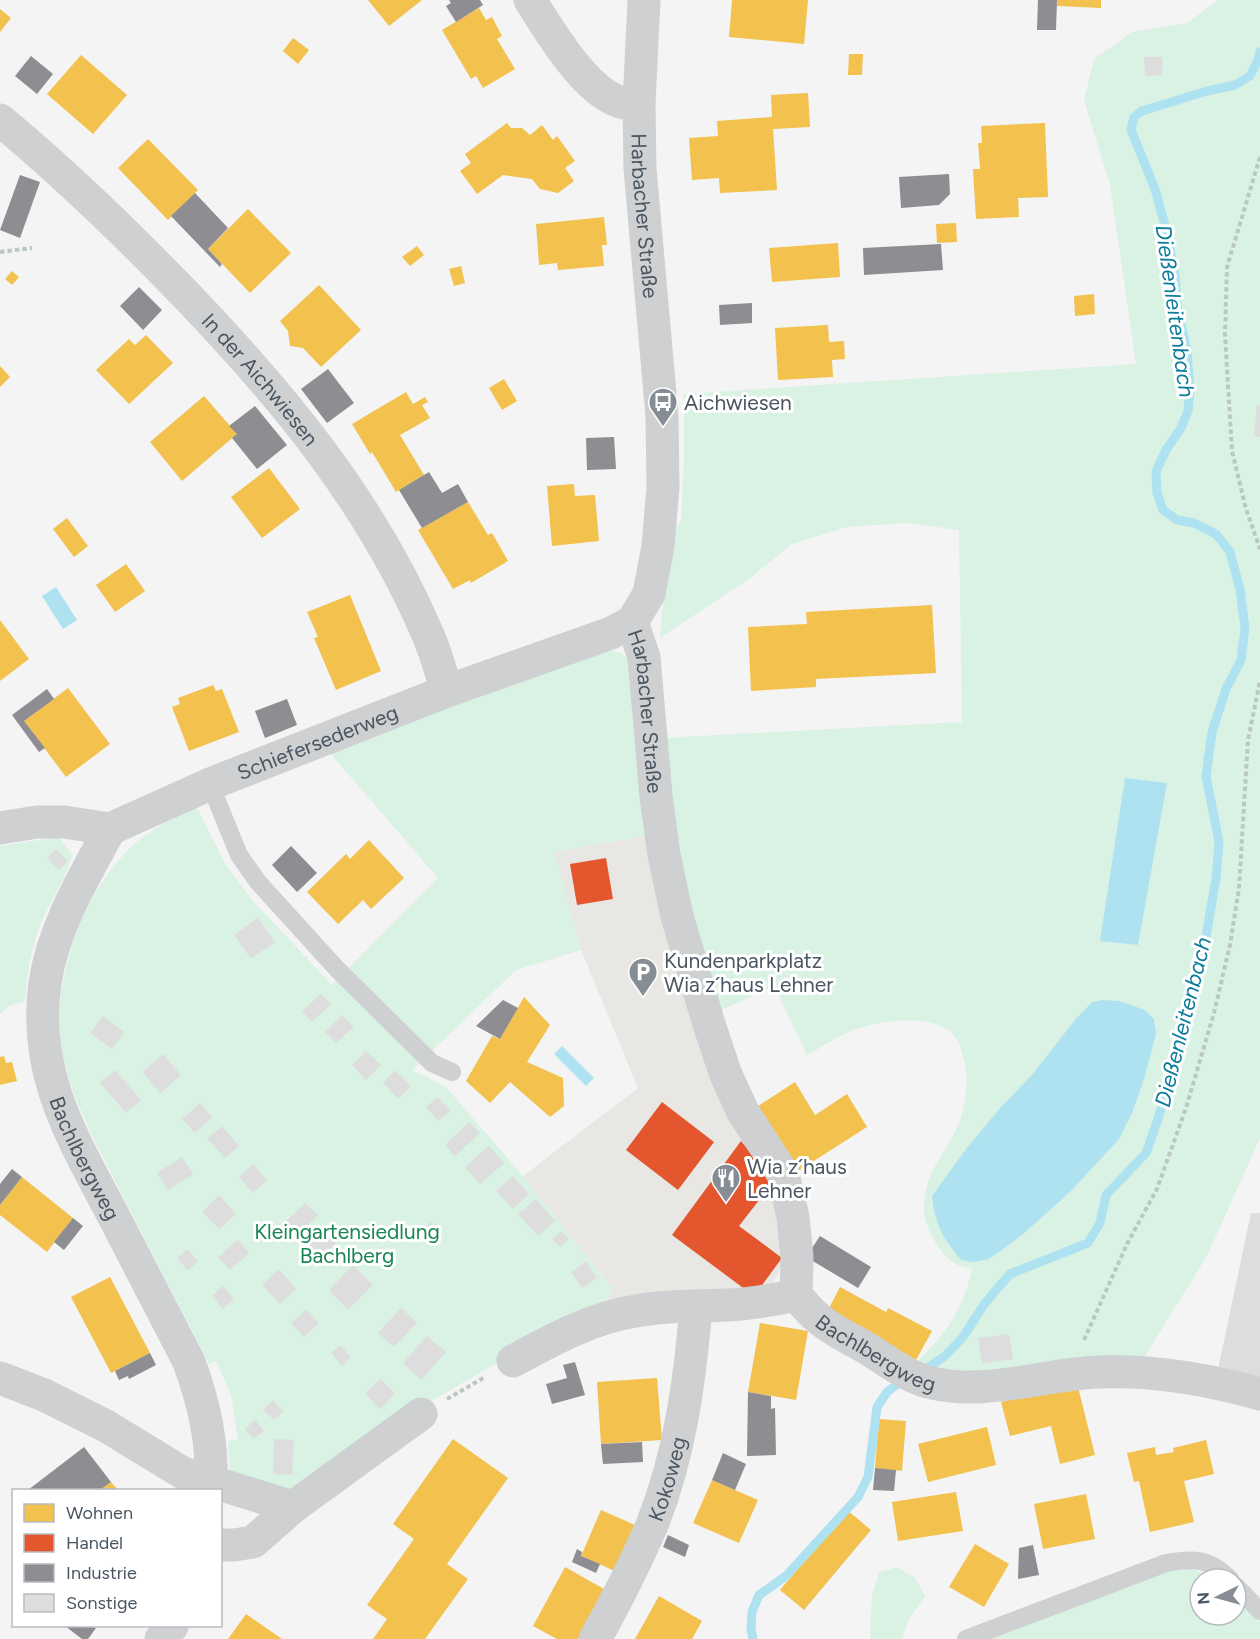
<svg xmlns="http://www.w3.org/2000/svg" width="1260" height="1639" font-family="Figtree,sans-serif">
  <rect width="100%" height="100%" fill="#f4f4f4"/>
  <path fill="#e8e7e3" d="M651,835L774,1181L783,1248L780,1270L772,1285L604,1309L612,1288L523,1176L638,1088L581,950L554,852Z"/>
  <g fill="#d9f2e3">
    <path d="M1218,0H1260V1138L1207,1256L1143,1359H1066L999,1373L945,1371L918,1361C947,1332 963,1310 972,1269C968,1267 962,1267 958,1265C942,1259 923,1226 924,1209C924,1168 950,1151 961,1117C967,1097 969,1074 962,1054C961,1050 960,1044 958,1041C942,1011 877,1020 851,1031C836,1037 822,1047 807,1055L774,986L715,1013L689,920L662,738L962,722L959,530L906,523L847,527L792,544L749,579L660,638L662,612L676,528L681,522L684,458V394L1136,364L1110,185L1084,100L1094,59L1132,32L1187,23Z"/>
    <path d="M610,650L623,654L631,663L651,835L555,852L581,950L516,970L412,1070L446,1087L523,1176L612,1288L604,1309L514,1353L416,1410L295,1495L230,1476L228,1441L238,1440L231,1395L216,1361L209,1364C177,1300 143,1237 111,1173C93,1137 73,1100 64,1060C48,988 79,898 131,847C150,829 174,818 197,807L225,864L253,901L332,985L438,878L329,752L520,678Z"/>
    <path d="M58,837L73,855C65,879 51,900 41,923C31,948 27,974 25,1001L9,1006L0,1014V846Z"/>
    <path d="M898,1567L915,1578L925,1596L909,1619L902,1639H870L872,1595L879,1572Z"/>
    <path d="M1190,1568L1215,1579H1200V1615H1236V1594L1260,1617V1639H990L1164,1572Z"/>
  </g>
  <g fill="#aee2f0">
    <path d="M56,587L77,620L63,629L42,596Z"/>
    <path d="M1125,778L1167,783L1138,945L1100,941Z"/>
    <path d="M1103,1000L1119,1001L1145,1010L1154,1019L1156,1034L1144,1079L1132,1113L1119,1139L1070,1192L1022,1235L989,1259L974,1262L961,1260C943,1238 935,1225 932,1196L966,1149L1002,1106L1031,1076L1075,1020L1092,1002Z"/>
    <path d="M562,1046L594,1078L586,1086L554,1054Z"/>
  </g>
  <g fill="#f2c14e">
    <path d="M368,0H422L389,26Z"/>
    <path d="M732,0H808L804,44L729,37Z"/>
    <path d="M1057,0H1101V8L1057,6Z"/>
    <path d="M479,8L486,20L492,17L502,36L497,39L515,69L483,88L476,76L471,79L442,30Z"/>
    <path d="M0,9L11,18L0,32Z"/>
    <path d="M293,38L309,50L298,64L283,51Z"/>
    <path d="M849,54H863L862,75H848Z"/>
    <path d="M81,55L127,95L93,134L47,94Z"/>
    <path d="M808,93L810,127L773,129L777,190L720,193L719,178L692,180L689,138L718,136L717,121L772,117L771,95Z"/>
    <path d="M507,123L511,128H522L530,135L542,125L553,140L557,136L575,161L565,168L574,181L558,193L540,189L532,179L503,175L477,194L460,171L471,163L465,154Z"/>
    <path d="M1045,123L1048,197L1018,198L1019,217L976,219L973,169H980L978,143H982L981,126Z"/>
    <path d="M148,139L198,190L168,220L118,168Z"/>
    <path d="M248,209L291,253L250,293L208,249Z"/>
    <path d="M604,217L607,245H602L604,266L558,270L557,263L539,265L536,224Z"/>
    <path d="M956,223L957,242L937,243L936,224Z"/>
    <path d="M838,243L840,277L772,282L769,248Z"/>
    <path d="M417,246L424,255L410,266L402,257Z"/>
    <path d="M461,266L465,283L454,286L449,269Z"/>
    <path d="M12,271L19,277L12,285L5,279Z"/>
    <path d="M319,285L361,330L321,367L303,348L290,346L288,331L280,321Z"/>
    <path d="M1094,294L1095,314L1075,316L1074,296Z"/>
    <path d="M828,325L829,342L844,341L845,359L832,360L833,377L778,380L775,328Z"/>
    <path d="M146,335L173,363L129,404L96,370L129,339L135,345Z"/>
    <path d="M0,366L10,377L0,387Z"/>
    <path d="M504,379L517,401L502,410L489,388Z"/>
    <path d="M406,392L413,404L425,397L428,402L422,405L430,418L400,435L424,475L396,492L372,452L370,454L352,424Z"/>
    <path d="M204,396L237,434L182,481L150,442Z"/>
    <path d="M269,468L300,509L262,538L231,497Z"/>
    <path d="M574,484L575,496L595,495L599,541L552,546L547,486Z"/>
    <path d="M468,502L488,535L492,533L508,561L471,583L470,580L453,589L418,530Z"/>
    <path d="M67,518L88,546L74,557L53,529Z"/>
    <path d="M126,564L145,591L115,612L96,585Z"/>
    <path d="M350,595L381,671L336,690L314,638L318,637L307,612Z"/>
    <path d="M932,605L936,673L816,679V687L751,691L748,627L807,624L806,612Z"/>
    <path d="M0,620L29,659L0,681Z"/>
    <path d="M213,685L216,691L222,689L239,732L189,751L172,707L180,704L178,698Z"/>
    <path d="M68,688L110,744L66,777L24,721Z"/>
    <path d="M369,840L404,878L371,909L363,900L338,924L307,892L346,854L350,859Z"/>
    <path d="M524,997L550,1025L527,1062L563,1078L564,1106L550,1117L510,1082L490,1103L466,1081L492,1036L500,1039Z"/>
    <path d="M4,1056L6,1063L12,1062L17,1081L0,1085V1057Z"/>
    <path d="M795,1082L815,1115L847,1094L867,1127L795,1173L755,1108Z"/>
    <path d="M22,1177L73,1218L47,1252L0,1215V1205Z"/>
    <path d="M110,1277L150,1353L111,1373L71,1297Z"/>
    <path d="M840,1287L886,1312L888,1308L932,1331L916,1360L827,1312Z"/>
    <path d="M760,1323L808,1331L796,1400L748,1392Z"/>
    <path d="M657,1378L662,1440L601,1444L597,1382Z"/>
    <path d="M1077,1383L1095,1455L1060,1464L1051,1426L1010,1436L1001,1402Z"/>
    <path d="M879,1419L906,1421L902,1471L875,1468Z"/>
    <path d="M987,1427L996,1465L928,1482L918,1444Z"/>
    <path d="M453,1439L508,1478L447,1564L468,1579L425,1639H373L387,1619L367,1605L414,1539L393,1524Z"/>
    <path d="M1206,1440L1214,1474L1184,1481L1194,1522L1150,1532L1139,1481L1134,1482L1127,1453L1155,1447L1156,1455L1174,1452L1173,1448Z"/>
    <path d="M712,1480L758,1500L739,1543L693,1523Z"/>
    <path d="M111,1482L118,1490H100Z"/>
    <path d="M956,1492L963,1531L898,1541L892,1502Z"/>
    <path d="M1086,1494L1095,1539L1043,1549L1034,1504Z"/>
    <path d="M601,1510L635,1525L615,1571L581,1556Z"/>
    <path d="M847,1510L871,1530L804,1610L780,1590Z"/>
    <path d="M975,1544L1009,1564L984,1607L949,1587Z"/>
    <path d="M565,1567L604,1589L578,1639H557L533,1626Z"/>
    <path d="M659,1596L702,1621L692,1639H635Z"/>
    <path d="M246,1614L282,1639H228Z"/>
  </g>
  <g fill="#e4572e">
    <path d="M606,858L613,899L577,905L570,864Z"/>
    <path d="M662,1102L714,1142L678,1190L626,1150Z"/>
    <path d="M741,1141L774,1181L739,1226L782,1258L754,1296L672,1235Z"/>
  </g>
  <g fill="#8d8d92">
    <path d="M449,0H480L483,5L456,22L446,6L451,3Z"/>
    <path d="M1038,0H1057L1056,30H1037Z"/>
    <path d="M31,56L53,74L37,94L15,76Z"/>
    <path d="M949,174L950,194L939,205L901,208L899,177Z"/>
    <path d="M20,175L40,182L20,238L0,230Z"/>
    <path d="M195,193L228,228L208,249L222,264L220,267L171,216Z"/>
    <path d="M941,244L943,270L864,275L863,248Z"/>
    <path d="M139,287L162,310L143,330L120,306Z"/>
    <path d="M752,303V323L720,325L719,305Z"/>
    <path d="M328,369L354,403L327,423L301,389Z"/>
    <path d="M255,406L287,445L257,469L232,438L237,434L229,426Z"/>
    <path d="M614,437L616,469L587,470L586,438Z"/>
    <path d="M429,472L442,493L458,484L468,502L422,528L399,490Z"/>
    <path d="M47,689L54,699L24,721L45,748L39,752L12,715Z"/>
    <path d="M287,699L297,725L265,738L255,711Z"/>
    <path d="M291,846L317,873L297,892L272,865Z"/>
    <path d="M503,1000L518,1008L500,1039L476,1026Z"/>
    <path d="M12,1169L22,1177L0,1205V1184Z"/>
    <path d="M73,1218L83,1226L64,1250L54,1242Z"/>
    <path d="M820,1236L871,1267L858,1288L806,1257Z"/>
    <path d="M150,1353L156,1365L129,1379L128,1376L119,1380L115,1371Z"/>
    <path d="M575,1362L585,1395L552,1404L546,1384L567,1378L563,1365Z"/>
    <path d="M748,1392L771,1396V1409L775,1408L776,1455L747,1456Z"/>
    <path d="M642,1442L643,1462L603,1464L601,1444Z"/>
    <path d="M84,1447L111,1482L100,1490H28Z"/>
    <path d="M723,1453L746,1464L735,1490L712,1480Z"/>
    <path d="M875,1468L896,1470L894,1491L873,1490Z"/>
    <path d="M668,1535L689,1545L685,1557L663,1547Z"/>
    <path d="M1033,1545L1039,1575L1018,1579L1019,1548Z"/>
    <path d="M577,1549L582,1552L581,1556L600,1564L596,1573L572,1562Z"/>
    <path d="M65,1626H92L96,1628L88,1639H82Z"/>
  </g>
  <g fill="none" stroke-linecap="round" stroke-linejoin="round">
    <g stroke="#aee2f0" stroke-width="9">
      <path d="M923,1371L945,1356L963,1337L985,1303L1010,1274L1088,1243L1100,1223L1106,1195L1146,1153L1157,1122L1197,986L1206,937L1216,878L1219,842L1206,776L1212,732L1226,689L1241,660L1245,628L1240,589L1230,552L1216,534L1194,523L1177,520L1163,510L1157,493L1156,471L1166,450L1181,428L1188,411L1190,389L1187,351L1178,311L1175,274L1167,233L1155,189L1131,130L1134,117L1142,111L1207,91L1235,85L1250,76L1257,62L1260,52"/>
      <path d="M753,1639L751,1629L752,1612L759,1595L786,1576L858,1497L868,1477L877,1407L887,1392L904,1379"/>
    </g>
  </g>
  <g fill="#ddddde">
    <path d="M1144,57H1162L1163,75L1145,76Z"/>
    <path d="M1257,405L1260,406V437L1254,436Z"/>
    <path d="M56,849L68,861L59,870L47,858Z"/>
    <path d="M258,918L275,942L251,959L234,935Z"/>
    <path d="M321,994L331,1004L312,1022L302,1011Z"/>
    <path d="M342,1015L354,1027L336,1043L325,1032Z"/>
    <path d="M103,1016L124,1032L112,1049L90,1033Z"/>
    <path d="M366,1051L381,1065L366,1080L352,1065Z"/>
    <path d="M163,1054L181,1075L160,1093L143,1072Z"/>
    <path d="M115,1070L141,1100L126,1113L100,1083Z"/>
    <path d="M395,1070L411,1086L398,1099L383,1083Z"/>
    <path d="M438,1097L450,1111L438,1121L426,1107Z"/>
    <path d="M200,1103L212,1117L195,1133L182,1119Z"/>
    <path d="M469,1122L480,1133L455,1156L445,1145Z"/>
    <path d="M222,1126L239,1146L225,1158L207,1139Z"/>
    <path d="M489,1146L504,1163L480,1184L465,1167Z"/>
    <path d="M182,1157L193,1174L168,1190L157,1173Z"/>
    <path d="M253,1164L267,1180L253,1193L239,1177Z"/>
    <path d="M513,1176L529,1194L513,1209L496,1191Z"/>
    <path d="M219,1195L236,1214L219,1229L202,1212Z"/>
    <path d="M536,1199L555,1221L538,1236L518,1214Z"/>
    <path d="M305,1203L318,1215L293,1240L280,1227Z"/>
    <path d="M1251,1213H1260V1384L1217,1374Z"/>
    <path d="M431,1222L437,1229L426,1239L420,1232Z"/>
    <path d="M325,1229L337,1242L312,1266L299,1253Z"/>
    <path d="M561,1231L569,1239L560,1247L552,1239Z"/>
    <path d="M238,1240L249,1253L230,1270L218,1257Z"/>
    <path d="M187,1249L198,1261L188,1271L177,1258Z"/>
    <path d="M586,1261L597,1278L582,1288L571,1272Z"/>
    <path d="M353,1265L373,1285L348,1310L329,1290Z"/>
    <path d="M279,1269L296,1289L280,1304L262,1285Z"/>
    <path d="M223,1286L234,1299L223,1309L212,1296Z"/>
    <path d="M401,1308L417,1323L394,1347L378,1333Z"/>
    <path d="M306,1310L319,1323L304,1337L291,1323Z"/>
    <path d="M1009,1334L1013,1359L982,1363L978,1338Z"/>
    <path d="M427,1336L446,1352L421,1380L403,1363Z"/>
    <path d="M340,1345L351,1357L342,1366L331,1353Z"/>
    <path d="M381,1379L395,1394L380,1409L365,1393Z"/>
    <path d="M273,1400L283,1411L274,1420L263,1410Z"/>
    <path d="M255,1420L264,1431L253,1439L245,1429Z"/>
    <path d="M274,1439L294,1440L292,1475L273,1474Z"/>
  </g>
  <g fill="none" stroke-linecap="round" stroke-linejoin="round">
    <g stroke="#bcc7c4" stroke-width="4" stroke-dasharray="4.5 3" stroke-linecap="butt">
      <path d="M1260,157L1227,267L1225,335L1232,451L1246,509L1260,549"/>
      <path d="M0,252L32,248"/>
      <path d="M1084,1340L1127,1244L1157,1189L1186,1108L1214,1013L1230,945L1239,888L1248,740L1260,681"/>
      <path d="M447,1399L485,1377"/>
    </g>
    <g stroke="#ced0d2" stroke-width="18">
      <path d="M210,784L239,855L258,882L337,969L432,1063L452,1072"/>
      <path d="M1236,1586L1260,1611"/>
      <path d="M966,1639L1166,1563C1193,1558 1210,1558 1230,1579"/>
    </g>
    <g stroke="#ced0d2" stroke-width="33">
      <path d="M530,0C549,30 582,86 615,100C623,104 631,104 639,104"/>
      <path id="s1" d="M644,0L639,104L640,169L662,416L663,487L658,546L649,594L632,622L644,657L656,796L664,855L677,916L708,1021L726,1075L743,1112L783,1174L793,1217L797,1257L796,1295"/>
      <path id="s2" d="M0,120C65,174 126,233 185,294C283,396 372,503 428,635C436,653 441,673 447,691"/>
      <path id="s3" d="M0,828L37,822H64L110,829L210,784L447,691L611,633L632,622"/>
      <path id="s4" d="M110,829C84,877 53,928 45,983C32,1075 74,1140 114,1217C139,1266 164,1314 189,1362C205,1406 213,1444 211,1490"/>
      <path id="s5" d="M796,1295C803,1303 810,1312 818,1318C832,1331 852,1339 868,1349C887,1361 909,1378 932,1383C987,1396 1044,1374 1099,1372C1154,1370 1207,1379 1260,1394"/>
      <path d="M513,1361C552,1340 591,1318 636,1311C666,1305 697,1307 728,1305C751,1304 773,1300 796,1295"/>
      <path d="M0,1378L44,1395L106,1426L183,1473L293,1507L421,1414"/>
      <path d="M220,1545H234L253,1542L293,1507"/>
      <path d="M161,1639L172,1626"/>
      <path id="s6" d="M595,1639C616,1602 635,1564 652,1525C680,1455 690,1380 696,1306"/>
    </g>
  </g>
  <defs>
    <g id="bus-pin" transform="scale(1.5)"><path d="M0 17L-7.5 6A9.5 9.5 0 1 1 7.5 6Z" fill="#868d94" stroke="#fff"/><path d="M-5-6H5V4H4V6H2V4H-2V6H-4V4H-5ZM-3.5-4V0h7V-4ZM-3.5 1.2v1.5H-2V1.2ZM2 1.2v1.5H3.5V1.2Z" fill="#fff"/></g>
    <g id="parking-pin" transform="scale(1.5)"><path d="M0 17L-7.5 6A9.5 9.5 0 1 1 7.5 6Z" fill="#868d94" stroke="#fff"/><path d="M-3.5-5.5H1a3.5 3.5 0 0 1 0 7H-1V5.5H-3.5ZM-1-3.4V-.6H.8a1.4 1.4 0 0 0 0-2.8Z" fill="#fff"/></g>
    <g id="restaurant-pin" transform="scale(1.5)"><path d="M0 17L-7.5 6A9.5 9.5 0 1 1 7.5 6Z" fill="#868d94" stroke="#fff"/><path d="M-5-6h1v4h1v-4h1v4h1v-4h1v5L-1.5 .5V6h-2V.5L-5-1ZM5-6V6H3V1.5H1.5Q1.5-4 5-6Z" fill="#fff"/></g>
  </defs>
  <g fill-rule="evenodd">
    <use href="#bus-pin" x="663" y="402"/>
    <use href="#parking-pin" x="643" y="972"/>
    <use href="#restaurant-pin" x="726" y="1178"/>
  </g>
  <g text-anchor="middle" dominant-baseline="central" stroke-width="6" stroke-linejoin="round" paint-order="stroke">
    <g font-size="21" fill="#4a5661" stroke="#fff">
      <text stroke="none"><textPath href="#s1" startOffset="216">Harbacher Straße</textPath></text>
      <text stroke="none"><textPath href="#s2" startOffset="368">In der Aichwiesen</textPath></text>
      <text stroke="none"><textPath href="#s1" startOffset="720">Harbacher Straße</textPath></text>
      <text stroke="none"><textPath href="#s3" startOffset="336">Schiefersederweg</textPath></text>
      <text stroke="none"><textPath href="#s4" startOffset="351">Bachlbergweg</textPath></text>
      <text stroke="none"><textPath href="#s5" startOffset="100">Bachlbergweg</textPath></text>
      <text stroke="none"><textPath href="#s6" startOffset="176">Kokoweg</textPath></text>
    </g>
    <g font-size="21" fill="#4a5661" stroke="#fff" text-anchor="start">
      <text x="684" y="402">Aichwiesen</text>
      <text x="664" y="960">Kundenparkplatz<tspan x="664" dy="24">Wia z´haus Lehner</tspan></text>
      <text x="747" y="1166">Wia z´haus<tspan x="747" dy="24">Lehner</tspan></text>
    </g>
    <g font-size="21" fill="#17864f" stroke="#fff">
      <text x="347" y="1231">Kleingartensiedlung<tspan x="347" dy="24">Bachlberg</tspan></text>
    </g>
    <g font-size="22" font-style="italic" fill="#0c7c9b" stroke="#fff">
      <text transform="translate(1175 311) rotate(82)">Dießenleitenbach</text>
      <text transform="translate(1183 1022) rotate(-76)">Dießenleitenbach</text>
    </g>
  </g>
  <rect x="12" y="1489" width="210" height="138" fill="#ffffff" stroke="#b7bbc0" stroke-width="1.5"/>
  <rect x="24" y="1504" width="30" height="18" fill="#f2c14e" stroke="#b7bbc0" stroke-width="1.5"/>
  <text x="66" y="1519" font-size="18" fill="#4a5661">Wohnen</text>
  <rect x="24" y="1534" width="30" height="18" fill="#e4572e" stroke="#b7bbc0" stroke-width="1.5"/>
  <text x="66" y="1549" font-size="18" fill="#4a5661">Handel</text>
  <rect x="24" y="1564" width="30" height="18" fill="#8d8d92" stroke="#b7bbc0" stroke-width="1.5"/>
  <text x="66" y="1579" font-size="18" fill="#4a5661">Industrie</text>
  <rect x="24" y="1594" width="30" height="18" fill="#ddddde" stroke="#b7bbc0" stroke-width="1.5"/>
  <text x="66" y="1609" font-size="18" fill="#4a5661">Sonstige</text>
  <g transform="translate(1218 1597) rotate(265)"><circle r="28" fill="#ffffff" stroke="#b7bbc0" stroke-width="1.5"/>
  <path d="M0-4.5L10 22L0 15L-10 22Z" fill="#868d94"/>
  <text y="-9" font-size="16" font-weight="bold" text-anchor="middle" fill="#4a5661">N</text>
  </g>
</svg>
